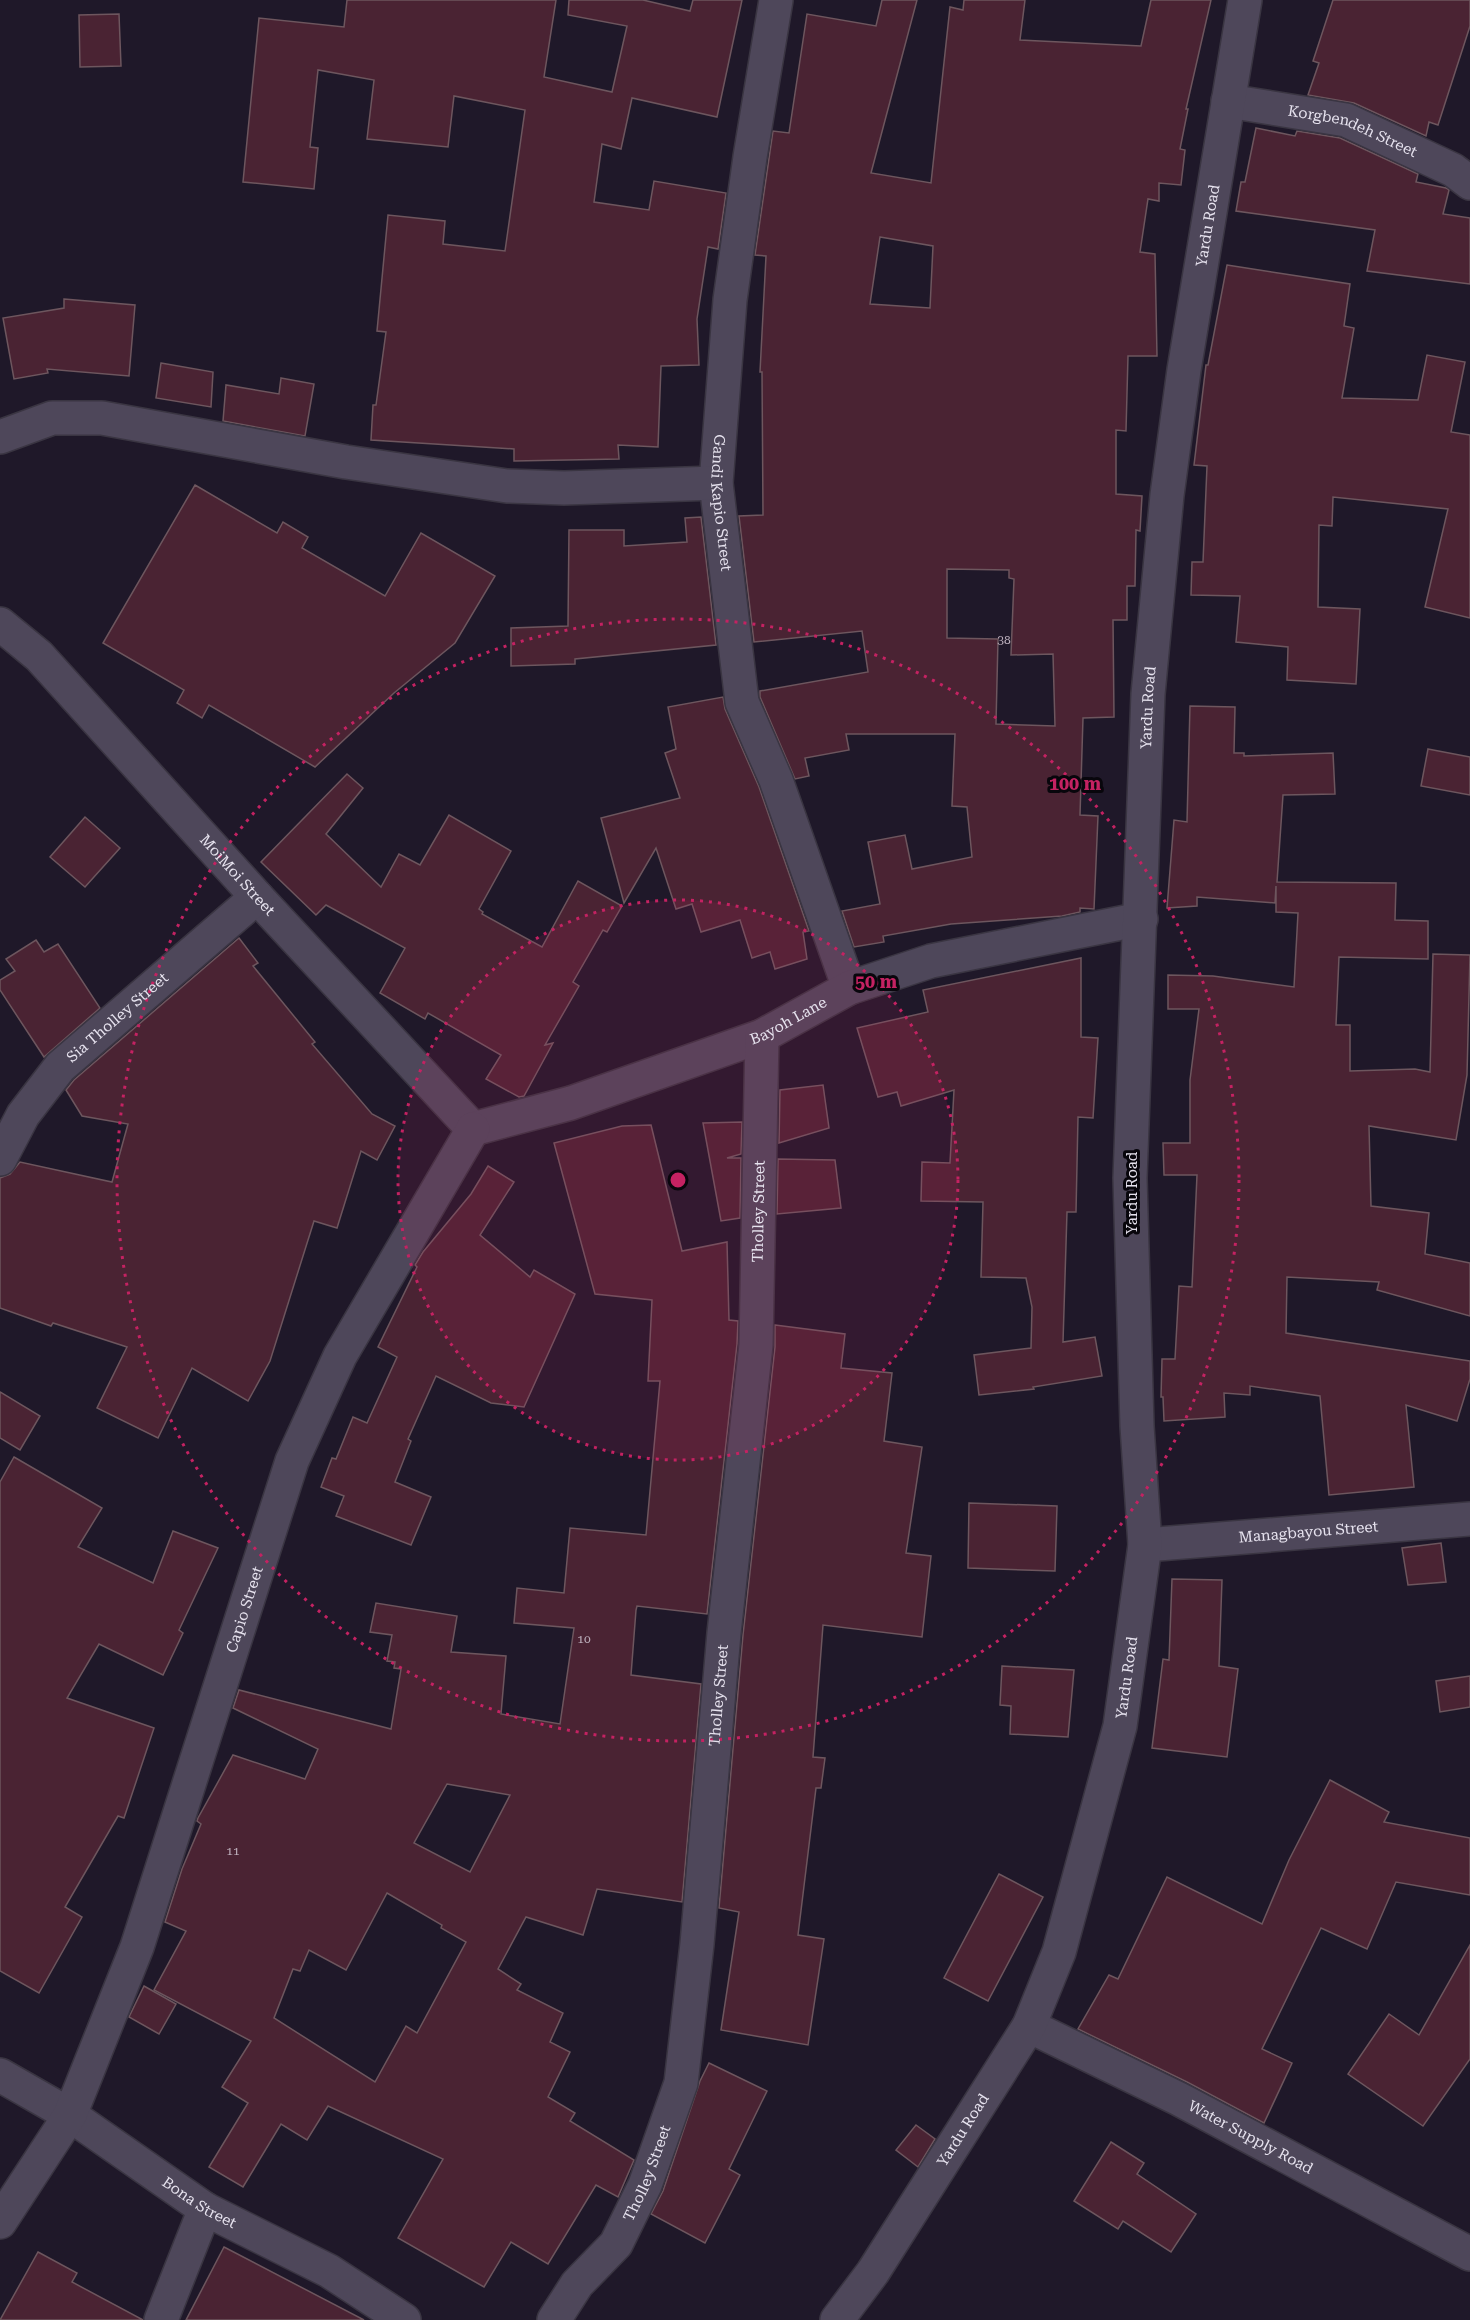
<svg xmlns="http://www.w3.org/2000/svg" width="1470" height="2320" font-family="'Roboto Serif',serif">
  <rect width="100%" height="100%" fill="#1f1829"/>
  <g fill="#4a2333" stroke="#6d565e" stroke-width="1.5" fill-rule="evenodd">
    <path d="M347,0H556L544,77L612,92L627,26L568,15L569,0H643L690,11L693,0H742L717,117L632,98L621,149L602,144L594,202L649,210L654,181L726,193L718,249L708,247L697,319L699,365L661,366L658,447L618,445L619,459L514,461V449L371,440L373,405H376L386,332L377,331L388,215L445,221L443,244L505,251L525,110L454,96L448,147L367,139L374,80L318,70L310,147L318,148L314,189L243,182L259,18L344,27Z"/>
    <path d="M882,0H917L871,173L931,183L950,7L963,10L964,0H1025L1020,40L1141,46L1151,0H1211L1186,109H1188L1180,149L1185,150L1181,185L1159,183V201L1148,199L1140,252L1155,254L1157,356H1128L1126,431L1116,430V494L1142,496L1140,531L1136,530L1135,586H1127V620H1113L1114,717L1083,718L1080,815L1098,816L1094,909L1080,908V912L1062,916L951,924L883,936L884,942L854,947L842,911L880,904L868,842L905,835L912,869L972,857L967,807L952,806L955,734H846L849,750L805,758L809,776L795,779L760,697V691L868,672L862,631L754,642L739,516L763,515L762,372H760L766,256L755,255L773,131L789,133L807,14L876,26ZM880,237L933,246L930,308L870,304ZM947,569L1009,570V578L1014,579L1011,655L1053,654L1055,726L996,724L998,639L947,638Z"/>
    <path d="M1333,0H1470V26L1438,125L1429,122L1426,136L1354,103L1308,95L1319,63L1313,61Z"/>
    <path d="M119,14L121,66L80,67L79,15Z"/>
    <path d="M1256,128L1295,136L1297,131L1340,138L1418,174L1416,182L1446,188L1449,190L1443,214L1470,218V284L1367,271L1375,230L1236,211L1241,182H1245Z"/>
    <path d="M1227,265L1350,284L1344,326L1354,328L1342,398L1418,400L1427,355L1465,362L1451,432L1470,435V618L1425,607L1448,509L1333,497L1332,526L1319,525L1318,607L1360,609L1356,684L1287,680L1288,647L1236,642L1240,596L1191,595L1192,562H1203L1207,466L1194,465L1206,365H1208Z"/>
    <path d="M64,299L135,305L129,376L47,369L48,373L14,379L3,318L64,308Z"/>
    <path d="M161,363L213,372L211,407L156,398Z"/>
    <path d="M281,378L314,384L305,436L223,421L226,385L279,394Z"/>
    <path d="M195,485L277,533L283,522L308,537L302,548L385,596L421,533L495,576L455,643L394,693L315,767L209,705L202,718L177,703L184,690L103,643Z"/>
    <path d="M701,517L716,645L575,659V664L511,666V628L568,626L569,530H624V546L687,542L685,518Z"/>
    <path d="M723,697L725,709L759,787L809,931L803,932L807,959L775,969L770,952L752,958L740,920L701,932L692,904L676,909L656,848L624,903L601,818L680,798L665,753L676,749L668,707Z"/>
    <path d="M1190,706L1235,707L1234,753H1244V756L1333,753L1335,794L1283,795L1277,882L1396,883L1395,920L1428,921V959L1339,957L1336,1025H1350V1071L1415,1069L1430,1072L1433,954L1470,955L1467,1075L1456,1140L1369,1126L1371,1206L1429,1213L1425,1254L1470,1263V1316L1377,1290L1379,1282L1287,1277L1286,1333L1470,1361V1379L1457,1421L1406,1405L1414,1487L1329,1495L1320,1396L1250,1386V1395L1224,1393L1225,1417L1164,1421L1163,1397H1161L1162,1359H1175L1179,1286L1192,1287L1197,1175H1164L1163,1143H1190V1080L1199,1009H1168V975L1213,976L1294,987L1298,913L1276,912V886L1275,903L1197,897V906L1167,908L1174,820L1187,822Z"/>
    <path d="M1428,749L1470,757V795L1421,786Z"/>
    <path d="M347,774L363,788L326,834L381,887L399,854L420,865L449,815L511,851L479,909L483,912L482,914L542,947L578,881L622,906L607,932L603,930L573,982L579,986L545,1045L553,1043L524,1096L519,1097L486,1079L501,1055L428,1013L425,1019L380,993L405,948L326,905L316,915L261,862Z"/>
    <path d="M85,817L120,848L85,887L50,857Z"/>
    <path d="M239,938L258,963L253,966L315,1042L312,1044L372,1114L395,1126L377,1160L361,1151L337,1228L314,1221L270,1361L248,1401L192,1368L158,1438L97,1408L127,1347L53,1323L51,1326L0,1308V1178L10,1174L20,1162L112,1182L128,1124L82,1116L66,1090L74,1080Z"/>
    <path d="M36,940L44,952L58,944L100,1008L44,1057L0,990V980L15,971L6,959Z"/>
    <path d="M1081,958V1037L1098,1038L1093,1118L1078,1117L1076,1212H1067L1063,1342L1095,1337L1102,1376L1033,1387L1034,1389L979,1395L974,1355L1031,1348L1032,1307L1026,1278L981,1277L983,1202L921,1201L922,1162L950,1163L954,1090L901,1106L897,1092L878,1097L857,1028L928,1012L923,990Z"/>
    <path d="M823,1085L829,1128L779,1143L780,1090Z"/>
    <path d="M742,1122L741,1154L727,1158H741L740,1218L721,1221L703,1123Z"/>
    <path d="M651,1125L682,1251L727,1242L729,1320L738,1321L737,1344L707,1614L637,1606L636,1610L631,1675L701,1684L682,1902L597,1889L583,1935L526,1917L498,1969L521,1984L517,1990L563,2013L550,2042L570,2052L548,2097L575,2113L570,2121L634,2160L618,2197L596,2185L548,2264L511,2242L484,2287L398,2238L443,2159L328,2106L307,2140L281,2124L243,2187L209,2167L248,2103L222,2087L251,2041L154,1990L186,1931L165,1922L182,1869L201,1824L197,1821L198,1818L233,1755L305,1779L318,1749L233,1708L239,1690L391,1729L401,1669L394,1668L395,1662L387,1661L392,1635L370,1632L376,1603L457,1616L451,1652L506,1656L501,1714L560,1724L574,1628L514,1623L517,1588L564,1593L570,1528L646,1535L660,1381H648L652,1300L595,1294L554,1143L622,1126ZM447,1784L510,1795L470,1872L414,1843ZM387,1893L442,1925L441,1928L466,1942L417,2033L406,2026L375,2082L274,2018L293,1969L300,1971L309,1950L346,1970Z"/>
    <path d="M778,1159L835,1160L841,1208L777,1214Z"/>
    <path d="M488,1166L514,1182L480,1235L530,1277L534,1270L575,1294L524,1407L491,1403L436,1376L408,1439L411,1441L395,1482L431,1497L411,1545L336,1516L344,1496L321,1487L332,1458L336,1459L353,1417L367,1423L397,1357L378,1347L417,1267L415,1265L423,1252L471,1194Z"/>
    <path d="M775,1325L845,1334L841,1368L892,1373L884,1441L922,1447L906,1553L931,1556L922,1637L823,1625L813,1757L825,1758L821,1788H816L798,1935L824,1939L808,2045L721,2030L739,1912L719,1908L743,1635L775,1347Z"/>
    <path d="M0,1392L40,1416L20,1450L0,1438Z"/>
    <path d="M14,1457L102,1508L78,1547L153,1583L173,1531L218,1548L179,1630L183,1633L163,1675L99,1644L67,1698L154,1728L124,1818L118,1816L65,1907L82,1917L39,1993L0,1971V1482Z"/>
    <path d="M969,1503L1057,1506L1055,1571L968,1568Z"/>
    <path d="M1441,1543L1446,1582L1408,1585L1402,1548Z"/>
    <path d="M1172,1579L1222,1580L1219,1666L1238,1669L1227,1757L1152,1748L1163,1659L1169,1660Z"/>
    <path d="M1002,1666L1074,1670L1068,1737L1010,1734L1011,1706L1000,1705Z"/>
    <path d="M1470,1676V1707L1440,1712L1436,1681Z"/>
    <path d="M1330,1780L1389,1812L1384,1822L1470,1838V1895L1396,1882L1367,1949L1321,1928L1262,2049L1292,2063L1264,2123L1187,2082L1078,2029L1109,1975L1118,1979L1167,1877L1262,1924L1289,1860Z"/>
    <path d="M999,1874L1043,1897L988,2001L944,1978Z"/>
    <path d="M1470,1945V2059L1423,2126L1348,2074L1389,2014L1419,2035Z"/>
    <path d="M144,1986L176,2004L159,2034L129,2017Z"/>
    <path d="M709,2063L767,2091L729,2169L740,2175L705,2243L651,2214L663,2191L700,2081Z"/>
    <path d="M916,2125L935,2139L918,2167L896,2150Z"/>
    <path d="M1111,2142L1144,2163L1137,2174L1196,2214L1171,2252L1123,2221L1118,2229L1074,2201Z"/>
    <path d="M224,2247L364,2320H186Z"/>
    <path d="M38,2252L77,2273L72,2282L143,2320H0Z"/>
  </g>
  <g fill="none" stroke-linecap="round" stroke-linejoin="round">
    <g stroke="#3a3542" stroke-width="36">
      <g id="minor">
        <path id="s1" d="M776,0L750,157L730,300L716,483L742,702L776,780L849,988"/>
        <path id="s2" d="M1228,101L1346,120L1453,170L1470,183"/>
        <path d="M0,437L52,418H102L346,462L507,486L564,488L716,483"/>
        <path id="s3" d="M0,624L39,656L257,897L473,1129"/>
        <path id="s4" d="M473,1129L571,1103L762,1036L849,988L931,961L1141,919"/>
        <path id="s5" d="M0,1159L23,1115L60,1067L257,897"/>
        <path id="s6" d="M1145,1545L1470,1519"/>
        <path id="s7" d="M1029,2026L1179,2099L1470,2254"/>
        <path id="s8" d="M0,2075L70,2115L205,2209L329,2271L404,2320"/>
        <path id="s9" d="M0,2222L70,2115L137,1947L292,1461L340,1356L473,1129"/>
        <path d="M161,2320L205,2209"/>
        <path id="s10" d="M554,2320L577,2284L616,2244L645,2185L681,2083L697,1944L724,1633L756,1345L762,1036"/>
        <path id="s11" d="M837,2320L873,2272L1029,2026L1059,1952L1120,1726L1145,1545L1137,1426L1130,1178L1148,694L1167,495L1184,370L1245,0"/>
      </g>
    </g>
    <use href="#minor" stroke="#4e475a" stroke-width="33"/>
  </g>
  <circle cx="678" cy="1180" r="280" fill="#c42262" fill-opacity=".12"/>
  <g fill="none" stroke="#c42262" stroke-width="3" stroke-dasharray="3 6">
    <circle cx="678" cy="1180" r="280"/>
    <circle cx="678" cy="1180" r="561"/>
  </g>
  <g text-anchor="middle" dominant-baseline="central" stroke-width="6" stroke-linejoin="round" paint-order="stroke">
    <g font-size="12" fill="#bfb2bf">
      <text x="1004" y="640">38</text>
      <text x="584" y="1639">10</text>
      <text x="233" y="1851">11</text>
    </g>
    <g font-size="15" fill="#e6e2ee" stroke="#08060c">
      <text stroke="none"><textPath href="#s2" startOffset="129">Korgbendeh Street</textPath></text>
      <text stroke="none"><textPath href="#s11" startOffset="2172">Yardu Road</textPath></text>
      <text stroke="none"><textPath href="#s1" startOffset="507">Gandi Kapio Street</textPath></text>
      <text stroke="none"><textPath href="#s11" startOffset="1686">Yardu Road</textPath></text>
      <text stroke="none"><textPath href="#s3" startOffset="346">MoiMoi Street</textPath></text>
      <text stroke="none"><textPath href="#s5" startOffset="186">Sia Tholley Street</textPath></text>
      <text stroke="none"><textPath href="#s4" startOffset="334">Bayoh Lane</textPath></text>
      <text transform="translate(1132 1193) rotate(-90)">Yardu Road</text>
      <text stroke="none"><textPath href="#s10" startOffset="1148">Tholley Street</textPath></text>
      <text stroke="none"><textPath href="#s6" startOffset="164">Managbayou Street</textPath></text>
      <text stroke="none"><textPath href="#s9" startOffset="663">Capio Street</textPath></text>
      <text stroke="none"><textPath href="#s11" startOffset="714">Yardu Road</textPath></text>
      <text stroke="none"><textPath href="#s10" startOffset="662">Tholley Street</textPath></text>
      <text stroke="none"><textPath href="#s11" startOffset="228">Yardu Road</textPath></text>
      <text stroke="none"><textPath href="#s7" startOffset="248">Water Supply Road</textPath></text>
      <text stroke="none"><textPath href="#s10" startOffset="176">Tholley Street</textPath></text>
      <text stroke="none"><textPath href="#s8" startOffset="237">Bona Street</textPath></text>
    </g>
  </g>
  <circle cx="678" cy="1180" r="9" fill="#c42262" stroke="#08060c" stroke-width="3"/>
  <g font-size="18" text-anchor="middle" font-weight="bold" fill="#c42262" stroke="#08060c" stroke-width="6" stroke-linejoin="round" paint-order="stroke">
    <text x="1075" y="790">100 m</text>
    <text x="876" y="988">50 m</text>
  </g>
</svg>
